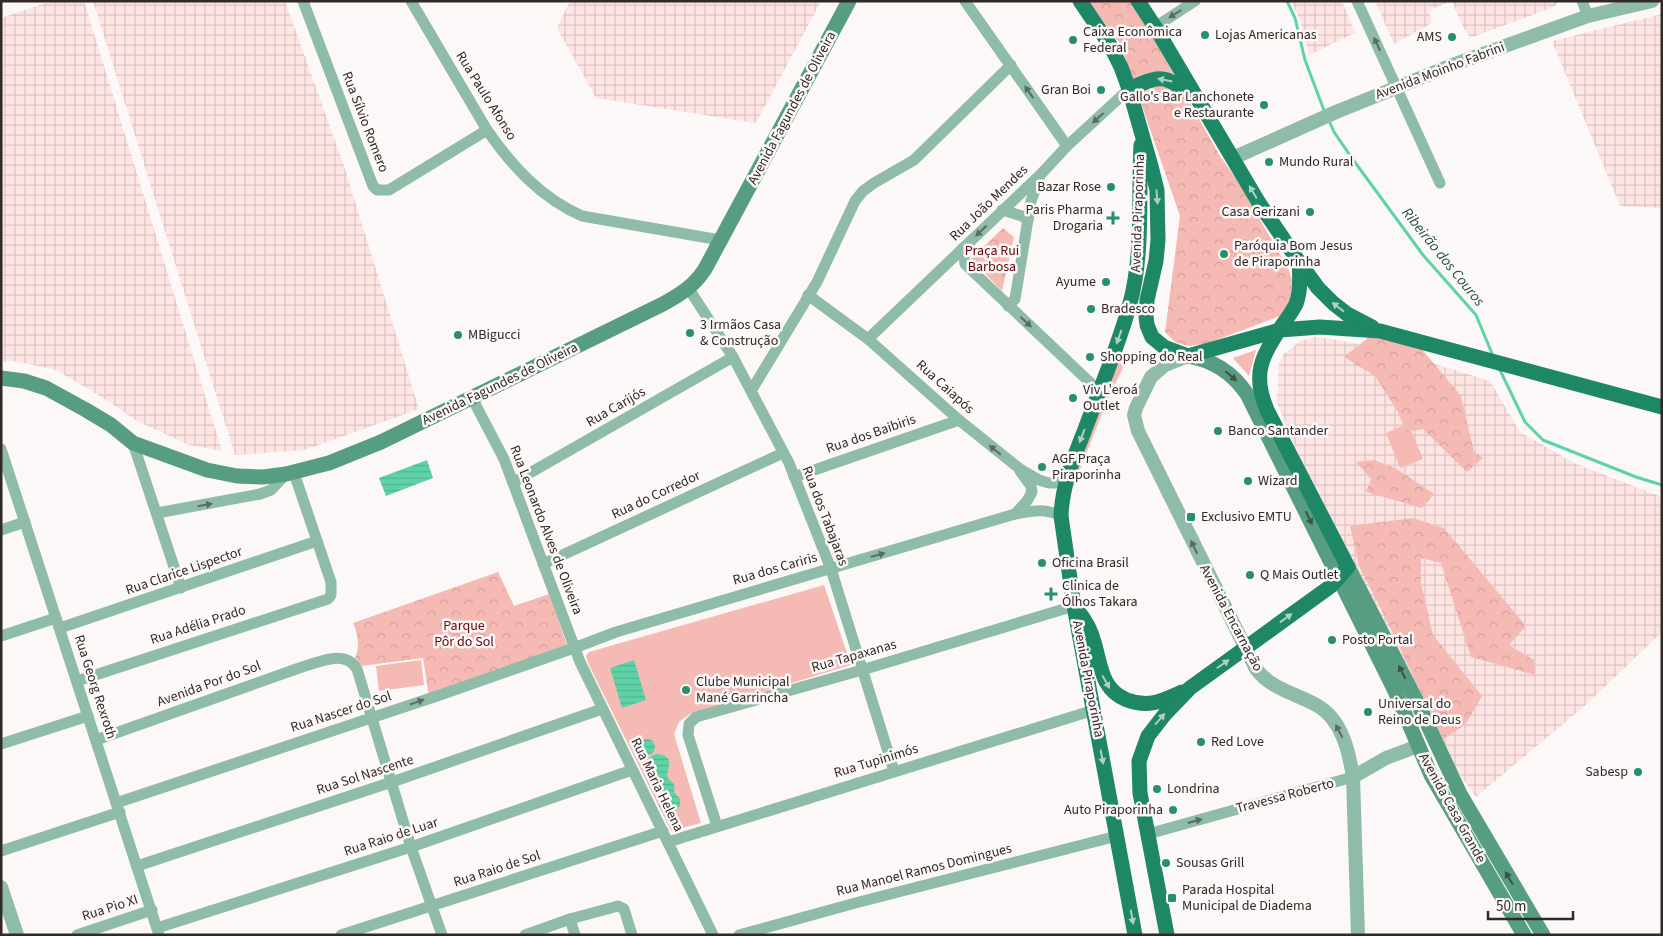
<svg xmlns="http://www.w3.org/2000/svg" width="1663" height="936" font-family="'Source Sans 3',sans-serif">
  <defs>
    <pattern id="industrial-grid" width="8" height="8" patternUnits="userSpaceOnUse" patternTransform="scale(1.25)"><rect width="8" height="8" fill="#fee5e3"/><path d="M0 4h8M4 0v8" fill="none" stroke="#dac4c3"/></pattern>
    <pattern id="forest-crowns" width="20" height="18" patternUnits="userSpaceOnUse" patternTransform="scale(1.25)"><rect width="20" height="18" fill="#f6bab5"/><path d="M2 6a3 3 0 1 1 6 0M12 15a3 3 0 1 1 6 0" fill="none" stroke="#d3a09c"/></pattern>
    <pattern id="water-rules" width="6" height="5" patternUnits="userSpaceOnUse" patternTransform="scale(1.25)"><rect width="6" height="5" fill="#5dd3a7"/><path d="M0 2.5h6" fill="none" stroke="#51b590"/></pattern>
  </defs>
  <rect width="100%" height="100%" fill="#fcf8f7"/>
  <g fill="url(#industrial-grid)">
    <path d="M52,1H84L222,451L189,445L137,421L100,396L56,370L14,361L1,362V18Z"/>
    <path d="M93,1H285L344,166L419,409L305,450L235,455Z"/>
    <path d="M570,1H821L756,123L596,98L557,28Z"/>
    <path d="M1291,1H1342L1355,33L1309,55L1301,22Z"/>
    <path d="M1375,1H1447V3L1429,10L1432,23L1394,44Z"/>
    <path d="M1452,1H1559L1554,7L1470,38L1461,23Z"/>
    <path d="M1662,14V208L1620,206L1552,41Z"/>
    <path d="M1315,337L1332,339L1396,352L1490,381L1520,432L1574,463L1662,497V632L1588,703L1476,797L1442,750L1296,449L1277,403L1279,363L1284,354L1300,341Z"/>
  </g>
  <g fill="#f6bab5">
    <path d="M1256,350L1249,376L1233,358Z"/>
    <path d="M1117,363L1122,364L1123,368L1109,396L1073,487L1072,484Z"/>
    <path d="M1408,423L1423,459L1400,468L1386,433Z"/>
    <path d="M824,585L851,665L690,714L679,722L674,734L701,823L671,831L588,663L586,656L589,652Z"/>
    <path d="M421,660L424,685L379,691L376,666Z"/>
  </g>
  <g fill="url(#forest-crowns)">
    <path d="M1088,1H1130L1140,15L1220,156L1239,183L1289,270L1292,280L1290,301L1280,316L1206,344L1188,346L1175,342L1165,332L1180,216L1121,45Z"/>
    <path d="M1003,228L1014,237L1002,291L971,259Z"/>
    <path d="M1370,336L1420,347L1461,396L1474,452L1483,458L1467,472L1423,429L1406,432L1398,412L1375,376L1344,357Z"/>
    <path d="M1374,460L1397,469L1434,494L1422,508L1366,492L1371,479L1356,462Z"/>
    <path d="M1413,518L1444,528L1526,626L1509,645L1534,660L1535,675L1471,657L1441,563L1421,558V583L1433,635L1482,696L1465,725L1443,739L1384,615L1359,566L1350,526Z"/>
    <path d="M498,572L514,606L549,594L567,645L429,697L423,658L362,666L355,658C360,647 358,634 353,623Z"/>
  </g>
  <g fill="url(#water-rules)">
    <path d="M427,460L433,478L386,496L379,478Z"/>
    <path d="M634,660L646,700L622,708L610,668Z"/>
    <circle cx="647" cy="747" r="8"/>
    <path d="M656,754C679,755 664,772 668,778C672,784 676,781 674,792L680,799V806C674,815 666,815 659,807C659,804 659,801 659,798C659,791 652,788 659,779L649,776C641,766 646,758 656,754Z"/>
  </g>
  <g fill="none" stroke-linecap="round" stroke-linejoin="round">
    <g stroke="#5dd3a7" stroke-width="3">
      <path d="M1287,1L1295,18L1305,60L1325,113"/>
      <path d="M1328,118L1334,132L1354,161L1423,255L1476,315L1493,356"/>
      <path d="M1499,368L1525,422L1543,440L1636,477L1662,485"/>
    </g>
    <g stroke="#8ebca8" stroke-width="11">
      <path d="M303,1L373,186L377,190H389L487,130"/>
      <path d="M411,1L487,130C512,166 541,198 582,216L720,240"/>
      <path d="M965,1L1067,146"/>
      <path d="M1357,1L1440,183"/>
      <path d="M1582,1L1588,16"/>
      <path d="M1155,27L1195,1"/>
      <path d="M1002,210L1022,216L1028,220"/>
      <path d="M963,248L965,264L1099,391"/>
      <path d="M689,289L733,357L789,463L831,569L894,771"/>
      <path d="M808,295L868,339L959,420L1020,469L1039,480L1049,483H1056L1067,477"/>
      <path d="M1008,306L1015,299L1031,201L1039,179"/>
      <path d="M868,339L1042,173L1067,146L1129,89"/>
      <path d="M751,391L817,282L855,201L863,191L874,183L914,160L1011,65"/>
      <path d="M472,398L504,459L580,662L713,935"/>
      <path d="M133,443L181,588"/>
      <path d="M1,449L159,935"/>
      <path d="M794,477L959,420"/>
      <path d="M514,482L733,357"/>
      <path d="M157,513L260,494L271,490L286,474"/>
      <path d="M1015,514L1027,501L1032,492L1031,486L1020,471"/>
      <path d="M1,530L25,522"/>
      <path d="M543,564L783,453"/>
      <path d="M60,628L317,541"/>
      <path d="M1,636L56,618"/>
      <path d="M77,681L328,599L331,595V582L294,473"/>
      <path d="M96,740L302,667C320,662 345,649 357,669L411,847L442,935"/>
      <path d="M1,744L88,716"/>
      <path d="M116,803L443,694L574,648L616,632L1015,514C1032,511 1045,508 1061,516"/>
      <path d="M717,826L688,735L689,724L696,717L862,670L1074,606"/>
      <path d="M1148,834L1353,777"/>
      <path d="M668,842L1094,710"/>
      <path d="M1,851L120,812"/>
      <path d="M137,866L392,782L602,709"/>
      <path d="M570,919L575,935"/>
      <path d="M157,928L411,847L632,770"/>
      <path d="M77,935L152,910"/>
      <path d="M341,935L663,831"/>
      <path d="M525,935L570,919L618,906L624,909L632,935"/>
      <path d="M739,935L859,902L1117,836"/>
    </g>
    <g stroke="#8ebca8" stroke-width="14">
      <path d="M1233,158L1336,112L1455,64L1588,16L1652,1"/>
      <path d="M1188,356L1165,365L1151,377L1136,408L1134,415L1138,431L1256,669C1272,690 1296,693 1318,706C1342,720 1349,752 1353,777L1358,935"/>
      <path d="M1353,777L1386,758L1418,746"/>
      <path d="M1,887L17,935"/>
    </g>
    <g stroke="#569d81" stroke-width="15">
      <path d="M1188,356C1213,360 1232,372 1247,394L1395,691L1431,775L1524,935"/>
      <path d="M1,378L24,381L46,388L86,410L111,425L133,443L207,470L237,476L263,477L286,474L329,463L381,442L663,304C681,294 694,286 705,269L849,1"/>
      <path d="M1348,567L1418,704L1460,794L1543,935"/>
    </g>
    <g stroke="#1e8765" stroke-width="15">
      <path d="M1080,1L1110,45L1121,67L1129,89L1151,166L1157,190L1158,240L1156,261L1147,300L1146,316L1147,325L1152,337L1164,347L1188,356L1280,330L1320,327L1380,331L1662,407"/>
      <path d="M1138,1L1155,27L1259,203L1299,262L1318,288L1333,303L1347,314L1372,327"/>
      <path d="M1129,89C1160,75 1164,74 1192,95"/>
      <path d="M1078,611C1086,621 1091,630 1094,642C1101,665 1101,690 1127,700C1150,708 1161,701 1182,692"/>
      <path d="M1135,935L1074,606L1061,516C1062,486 1073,460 1084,432C1099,391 1117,350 1129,307C1144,255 1138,199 1141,145"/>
      <path d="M1167,935L1140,793L1139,761L1148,736L1165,714L1190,688L1331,586L1348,567L1267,410C1252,374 1261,358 1281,327C1286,320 1292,312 1296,304C1301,291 1300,275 1299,262"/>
    </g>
  </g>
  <defs><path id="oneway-solid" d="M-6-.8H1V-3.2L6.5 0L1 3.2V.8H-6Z" transform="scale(1.25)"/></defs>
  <g fill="#5b6b62">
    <use href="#oneway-solid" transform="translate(1175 14) rotate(148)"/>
    <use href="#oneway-solid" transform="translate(1377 44) rotate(-115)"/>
    <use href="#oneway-solid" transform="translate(1029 92) rotate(-125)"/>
    <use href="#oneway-solid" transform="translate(1098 118) rotate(138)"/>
    <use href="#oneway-solid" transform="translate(981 231) rotate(136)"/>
    <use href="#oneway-solid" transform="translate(1026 322) rotate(43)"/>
    <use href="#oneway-solid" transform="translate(995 450) rotate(-141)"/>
    <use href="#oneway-solid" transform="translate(205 505) rotate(-10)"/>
    <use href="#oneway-solid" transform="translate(1194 547) rotate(-116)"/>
    <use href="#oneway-solid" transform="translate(878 555) rotate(-16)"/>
    <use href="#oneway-solid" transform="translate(417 702) rotate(-19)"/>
    <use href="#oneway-solid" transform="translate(1339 731) rotate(-117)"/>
    <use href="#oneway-solid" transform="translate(1195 821) rotate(-15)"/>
  </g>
  <g fill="#aed0c4">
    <use href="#oneway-solid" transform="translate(1165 80) rotate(-169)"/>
    <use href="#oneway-solid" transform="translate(1253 192) rotate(-120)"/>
    <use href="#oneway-solid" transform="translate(1157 197) rotate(85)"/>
    <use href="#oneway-solid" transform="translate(1338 307) rotate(-142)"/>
    <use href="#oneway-solid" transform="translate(1119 337) rotate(110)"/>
    <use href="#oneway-solid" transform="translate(1082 436) rotate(111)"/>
    <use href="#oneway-solid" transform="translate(1286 618) rotate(-36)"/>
    <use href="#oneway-solid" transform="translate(1223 664) rotate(-35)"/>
    <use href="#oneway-solid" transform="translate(1106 682) rotate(61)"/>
    <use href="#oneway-solid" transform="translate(1160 719) rotate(-49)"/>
    <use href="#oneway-solid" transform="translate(1102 757) rotate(79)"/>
    <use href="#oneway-solid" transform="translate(1132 917) rotate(80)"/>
  </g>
  <g fill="#3e5247">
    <use href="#oneway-solid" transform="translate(1231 376) rotate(41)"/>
    <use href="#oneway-solid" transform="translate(1309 518) rotate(64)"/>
    <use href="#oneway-solid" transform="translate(1402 672) rotate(-117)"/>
    <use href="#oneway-solid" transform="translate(1509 878) rotate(-121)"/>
  </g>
  <g fill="#268f6c" stroke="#fcf8f7" stroke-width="2">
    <circle cx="1205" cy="35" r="5"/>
    <circle cx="1452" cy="37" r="5"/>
    <circle cx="1073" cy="40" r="5"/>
    <circle cx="1101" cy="90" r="5"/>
    <circle cx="1264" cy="105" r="5"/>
    <circle cx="1269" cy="162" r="5"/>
    <circle cx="1111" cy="187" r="5"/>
    <circle cx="1310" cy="212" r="5"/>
    <path d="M1110.5 210.5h5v5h5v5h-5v5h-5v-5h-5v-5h5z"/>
    <circle cx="1224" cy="254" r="5"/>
    <circle cx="1106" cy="282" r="5"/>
    <circle cx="1091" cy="309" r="5"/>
    <circle cx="690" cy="333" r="5"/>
    <circle cx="458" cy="335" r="5"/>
    <circle cx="1090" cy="357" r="5"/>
    <circle cx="1073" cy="398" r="5"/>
    <circle cx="1218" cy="431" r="5"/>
    <circle cx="1042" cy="467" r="5"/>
    <circle cx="1248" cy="481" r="5"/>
    <rect x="1186" y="512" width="10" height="10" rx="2.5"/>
    <circle cx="1042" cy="563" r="5"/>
    <circle cx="1250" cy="575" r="5"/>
    <path d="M1048.5 586.5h5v5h5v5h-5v5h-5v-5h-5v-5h5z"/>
    <circle cx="1332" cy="640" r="5"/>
    <circle cx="686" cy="690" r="5"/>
    <circle cx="1368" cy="712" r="5"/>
    <circle cx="1201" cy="742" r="5"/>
    <circle cx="1638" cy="772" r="5"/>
    <circle cx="1157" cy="789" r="5"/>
    <circle cx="1173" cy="810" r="5"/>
    <circle cx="1166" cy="863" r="5"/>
    <rect x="1167" y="893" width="10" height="10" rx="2.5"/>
  </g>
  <g text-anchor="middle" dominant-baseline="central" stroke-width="5" stroke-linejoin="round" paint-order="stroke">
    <g font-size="14" fill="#312928" stroke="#fcf8f7" text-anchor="start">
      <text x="1083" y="32">Caixa Econômica<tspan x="1083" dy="16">Federal</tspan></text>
      <text x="1215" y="35">Lojas Americanas</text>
      <text x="1442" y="37" text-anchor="end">AMS</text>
      <text x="1091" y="90" text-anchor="end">Gran Boi</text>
      <text x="1254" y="97" text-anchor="end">Gallo's Bar Lanchonete<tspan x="1254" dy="16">e Restaurante</tspan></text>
      <text x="1279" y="162">Mundo Rural</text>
      <text x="1101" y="187" text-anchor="end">Bazar Rose</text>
      <text x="1103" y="210" text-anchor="end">Paris Pharma<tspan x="1103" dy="16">Drogaria</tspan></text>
      <text x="1300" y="212" text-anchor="end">Casa Gerizani</text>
      <text x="1234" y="246">Paróquia Bom Jesus<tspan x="1234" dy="16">de Piraporinha</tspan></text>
      <text x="1096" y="282" text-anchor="end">Ayume</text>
      <text x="1101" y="309">Bradesco</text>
      <text x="700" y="325">3 Irmãos Casa<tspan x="700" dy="16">&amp; Construção</tspan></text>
      <text x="468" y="335">MBigucci</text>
      <text x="1100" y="357">Shopping do Real</text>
      <text x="1083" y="390">Viv L'eroá<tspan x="1083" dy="16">Outlet</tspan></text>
      <text x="1228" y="431">Banco Santander</text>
      <text x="1052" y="459">AGF Praça<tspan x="1052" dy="16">Piraporinha</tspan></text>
      <text x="1258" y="481">Wizard</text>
      <text x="1201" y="517">Exclusivo EMTU</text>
      <text x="1052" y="563">Oficina Brasil</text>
      <text x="1260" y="575">Q Mais Outlet</text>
      <text x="1062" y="586">Clinica de<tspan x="1062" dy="16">Ólhos Takara</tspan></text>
      <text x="1342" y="640">Posto Portal</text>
      <text x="696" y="682">Clube Municipal<tspan x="696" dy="16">Mané Garrincha</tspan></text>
      <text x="1378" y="704">Universal do<tspan x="1378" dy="16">Reino de Deus</tspan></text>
      <text x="1211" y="742">Red Love</text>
      <text x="1628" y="772" text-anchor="end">Sabesp</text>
      <text x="1167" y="789">Londrina</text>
      <text x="1163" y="810" text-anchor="end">Auto Piraporinha</text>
      <text x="1176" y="863">Sousas Grill</text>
      <text x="1182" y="890">Parada Hospital<tspan x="1182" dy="16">Municipal de Diadema</tspan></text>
    </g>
    <g font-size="14" fill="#312928" stroke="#fcf8f7">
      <text transform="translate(1440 71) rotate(-21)">Avenida Moinho Fabrini</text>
      <text transform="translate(486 96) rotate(58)">Rua Paulo Afonso</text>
      <text transform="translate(792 108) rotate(-62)">Avenida Fagundes de Oliveira</text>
      <text transform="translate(365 122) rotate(69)">Rua Sílvio Romero</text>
      <text transform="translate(989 203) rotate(-44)">Rua João Mendes</text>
      <text transform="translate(1138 213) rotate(-88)">Avenida Piraporinha</text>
      <text transform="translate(500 384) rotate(-26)">Avenida Fagundes de Oliveira</text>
      <text transform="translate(945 387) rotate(42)">Rua Caiapós</text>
      <text transform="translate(616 407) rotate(-30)">Rua Carijós</text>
      <text transform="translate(871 434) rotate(-19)">Rua dos Baibiris</text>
      <text transform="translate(656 495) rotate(-25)">Rua do Corredor</text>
      <text transform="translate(825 516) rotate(69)">Rua dos Tabajaras</text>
      <text transform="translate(546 530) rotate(69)">Rua Leonardo Alves de Oliveira</text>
      <text transform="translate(775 569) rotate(-16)">Rua dos Cariris</text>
      <text transform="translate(184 571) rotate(-19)">Rua Clarice Lispector</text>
      <text transform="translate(1231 618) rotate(62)">Avenida Encarnação</text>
      <text transform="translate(198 625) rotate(-18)">Rua Adélia Prado</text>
      <text transform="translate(854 656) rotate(-16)">Rua Tapaxanas</text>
      <text transform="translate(1088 679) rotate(79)">Avenida Piraporinha</text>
      <text transform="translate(209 684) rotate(-20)">Avenida Por do Sol</text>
      <text transform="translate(95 687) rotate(72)">Rua Georg Rexroth</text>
      <text transform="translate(341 712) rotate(-18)">Rua Nascer do Sol</text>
      <text transform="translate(876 761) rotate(-17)">Rua Tupinimós</text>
      <text transform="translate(365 775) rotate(-18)">Rua Sol Nascente</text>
      <text transform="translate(657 785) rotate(64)">Rua Maria Helena</text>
      <text transform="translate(1285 796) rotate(-15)">Travessa Roberto</text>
      <text transform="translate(1452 808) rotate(61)">Avenida Casa Grande</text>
      <text transform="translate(391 837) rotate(-18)">Rua Raio de Luar</text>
      <text transform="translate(497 869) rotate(-18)">Rua Raio de Sol</text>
      <text transform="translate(924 870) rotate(-14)">Rua Manoel Ramos Domingues</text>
      <text transform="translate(110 908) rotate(-18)">Rua Pio XI</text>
    </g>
    <g font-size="14" fill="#63060f" stroke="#fcf8f7">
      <text x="992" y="251">Praça Rui<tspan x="992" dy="16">Barbosa</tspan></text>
      <text x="464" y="626">Parque<tspan x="464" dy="16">Pôr do Sol</tspan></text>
    </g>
    <g font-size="15" font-style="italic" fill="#1f503e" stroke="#fcf8f7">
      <text transform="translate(1443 257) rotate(51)">Ribeirão dos Couros</text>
    </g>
  </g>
  <rect width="1663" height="936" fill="none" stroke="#312928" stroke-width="5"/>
  <path d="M1488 911v8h85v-8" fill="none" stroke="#312928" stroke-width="2.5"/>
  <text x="1496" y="911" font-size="15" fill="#312928" stroke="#fcf8f7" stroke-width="4" paint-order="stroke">50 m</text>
</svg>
